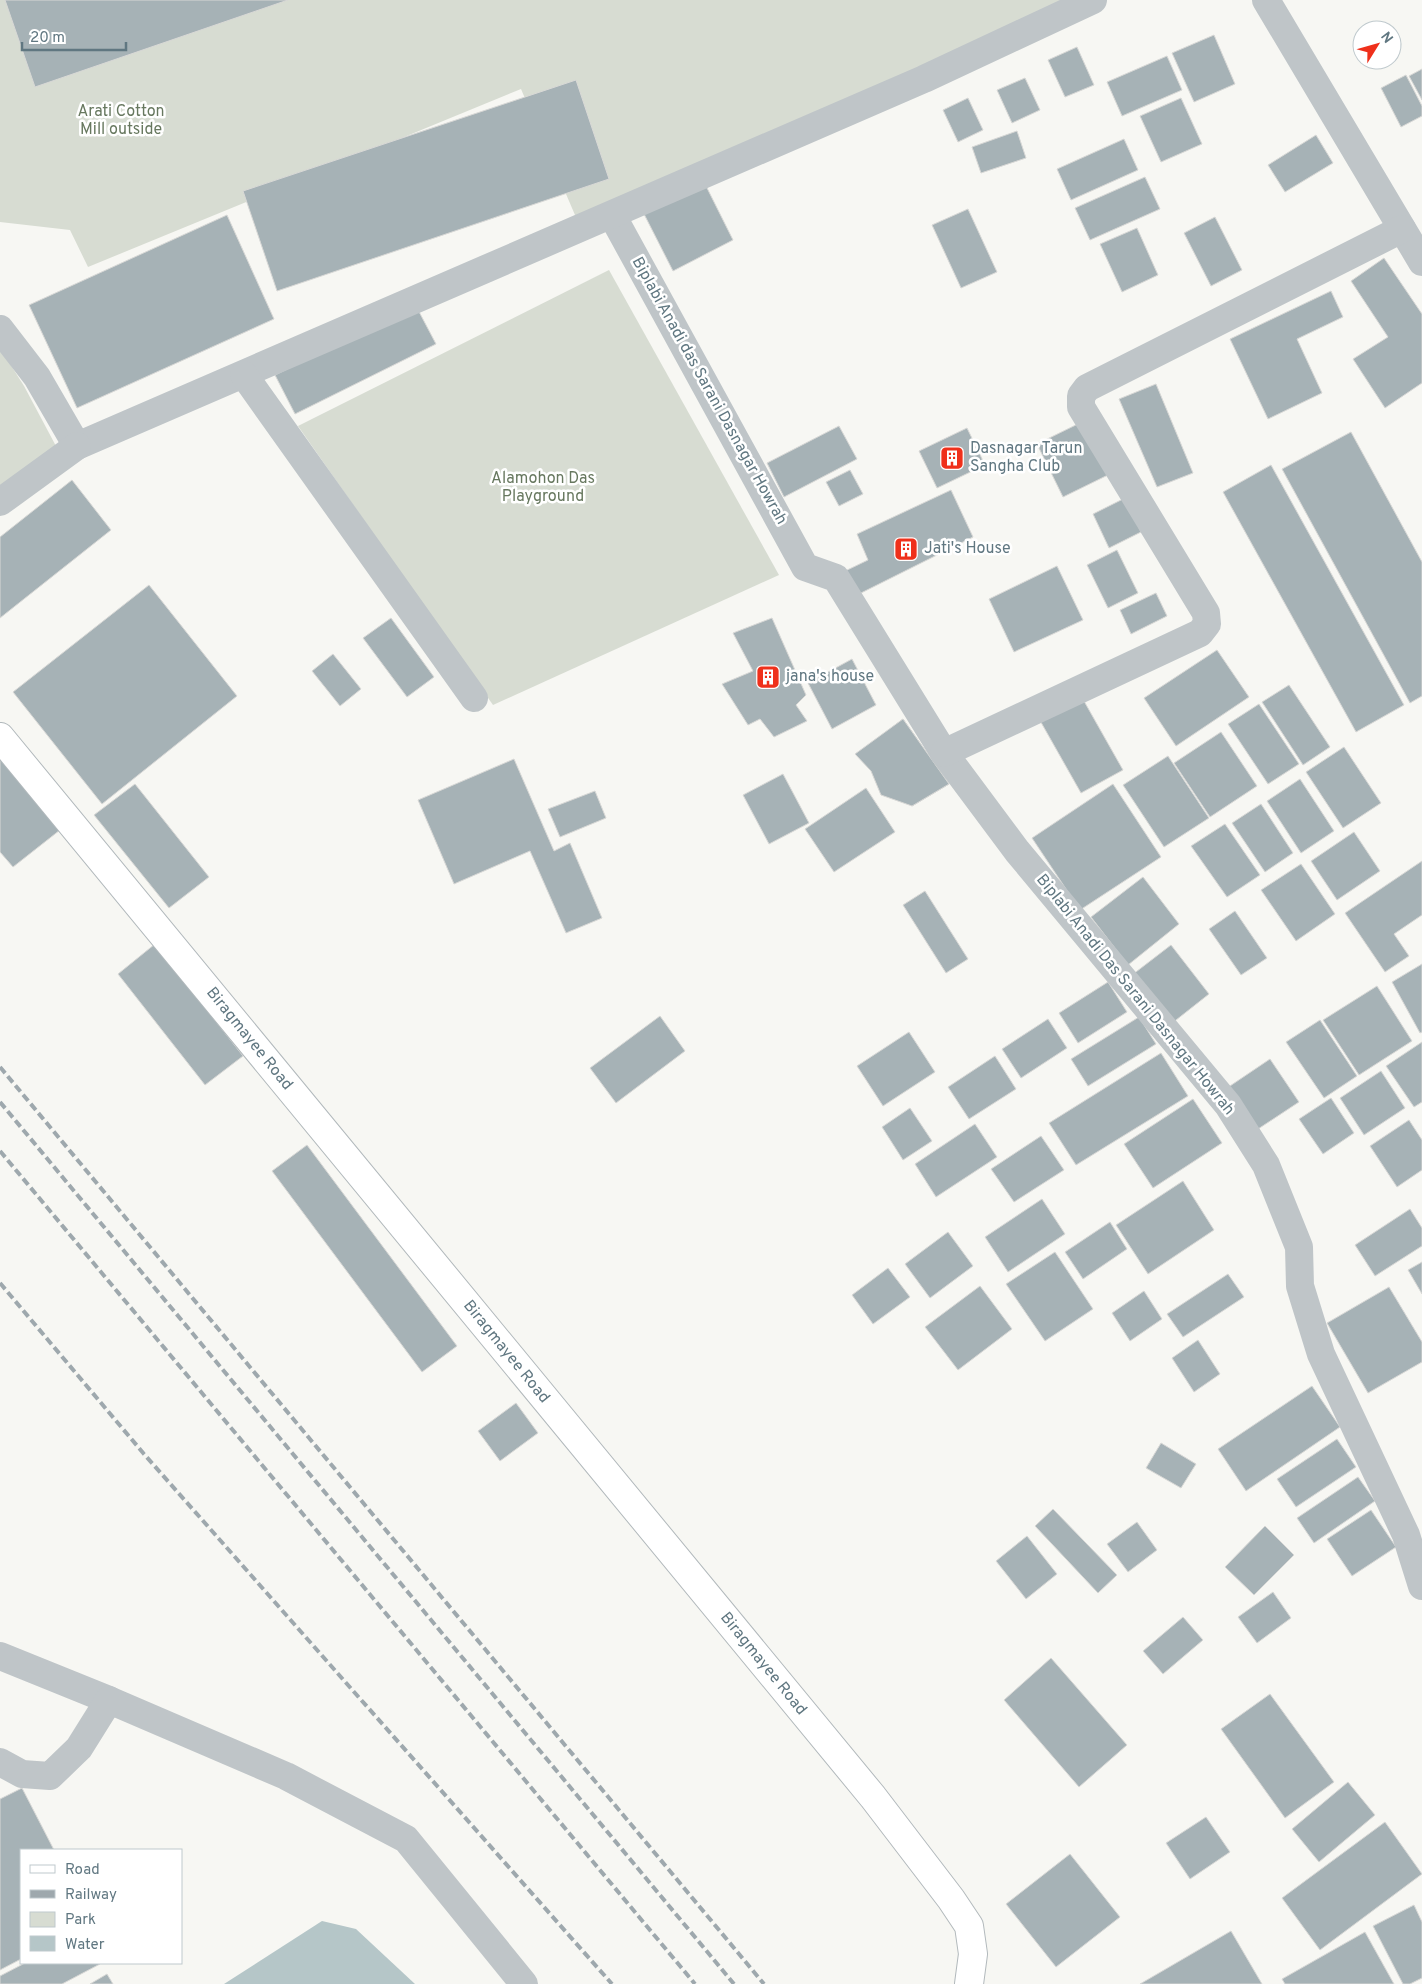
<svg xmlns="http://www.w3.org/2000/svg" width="1422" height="1984" font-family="Overpass,sans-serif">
  <rect width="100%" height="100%" fill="#f7f7f3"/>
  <g fill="#d7dcd2">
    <path d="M0,0H1069L578,222L521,89L88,267L70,230L0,222Z"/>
    <path d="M609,270L779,575L493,705L298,426Z"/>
    <path d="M0,348L24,386L57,448L0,492Z"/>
  </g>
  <path fill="#b5c6c8" d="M322,1921L356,1929L415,1984H224Z"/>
  <g fill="#a6b2b6" stroke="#d8d8d6">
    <path d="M5,0H288L35,87Z"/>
    <path d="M1214,35L1235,84L1194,102L1172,53Z"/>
    <path d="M1077,47L1094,85L1065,97L1048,60Z"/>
    <path d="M1167,56L1182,90L1122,116L1107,82Z"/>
    <path d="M1422,69V100L1409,76Z"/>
    <path d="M1406,75L1422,106V116L1401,127L1381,88Z"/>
    <path d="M1025,78L1040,110L1012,123L997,90Z"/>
    <path d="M576,80L609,179L277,291L243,191Z"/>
    <path d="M968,98L983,130L958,142L943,110Z"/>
    <path d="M1181,98L1202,144L1161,162L1140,116Z"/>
    <path d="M1017,131L1026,158L981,173L972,147Z"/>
    <path d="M1316,135L1333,163L1285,192L1268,165Z"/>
    <path d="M1124,139L1138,170L1071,200L1057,169Z"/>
    <path d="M1145,177L1160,209L1090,240L1075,208Z"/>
    <path d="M705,184L733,240L673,271L644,214Z"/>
    <path d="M968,209L997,272L961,288L932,225Z"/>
    <path d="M227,215L274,319L77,408L29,305Z"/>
    <path d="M1215,217L1242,270L1211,286L1184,233Z"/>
    <path d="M1137,228L1158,275L1122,292L1100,244Z"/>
    <path d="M1384,258L1422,314V383L1385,408L1353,359L1388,337L1351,281Z"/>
    <path d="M1331,291L1343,317L1297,339L1322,393L1268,419L1230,339Z"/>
    <path d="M416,306L436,344L295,414L275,375Z"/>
    <path d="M1156,384L1193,473L1157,487L1119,399Z"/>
    <path d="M1086,420L1112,473L1063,497L1037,444Z"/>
    <path d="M839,426L857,459L784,497L767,463Z"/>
    <path d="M967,428L985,465L937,488L919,451Z"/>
    <path d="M1351,432L1422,562V696L1410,703L1282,469Z"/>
    <path d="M1271,465L1404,705L1356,732L1223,492Z"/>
    <path d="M850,470L863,494L839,506L826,482Z"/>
    <path d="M72,480L111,530L0,618V537Z"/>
    <path d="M951,490L973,537L853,597L841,573L868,560L857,534Z"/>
    <path d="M1125,498L1141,532L1109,548L1093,514Z"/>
    <path d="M1117,550L1138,593L1108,608L1087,565Z"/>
    <path d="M1057,566L1083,620L1014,652L989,599Z"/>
    <path d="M149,585L237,696L102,804L13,692Z"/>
    <path d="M1156,593L1167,616L1131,634L1120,610Z"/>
    <path d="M391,618L434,677L407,697L363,638Z"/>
    <path d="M772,618L806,695L796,705L807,721L774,737L760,719L748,725L722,684L753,671L733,633Z"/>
    <path d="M1217,650L1249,697L1176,746L1144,698Z"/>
    <path d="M333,654L361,689L340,706L312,671Z"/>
    <path d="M852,659L876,705L832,729L808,683Z"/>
    <path d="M1289,685L1330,747L1303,765L1262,702Z"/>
    <path d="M1080,694L1123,770L1081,793L1038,717Z"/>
    <path d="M1259,704L1299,764L1268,784L1228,724Z"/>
    <path d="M903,719L949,784L912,806L859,753Z"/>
    <path d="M903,719L949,784L912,806L881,795L871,771L855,754Z"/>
    <path d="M1221,732L1257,786L1210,817L1174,763Z"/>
    <path d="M1344,747L1381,803L1343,828L1306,772Z"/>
    <path d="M0,754L60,830L13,867L0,852Z"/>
    <path d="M1168,756L1209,818L1164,847L1123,785Z"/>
    <path d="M514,759L554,851L570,843L602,918L566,933L530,851L454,884L418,800Z"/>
    <path d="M783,774L809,823L769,844L743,795Z"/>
    <path d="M1300,779L1334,831L1301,853L1267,801Z"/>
    <path d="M135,784L209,877L169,908L94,815Z"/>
    <path d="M1113,784L1161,857L1080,910L1032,838Z"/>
    <path d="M866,788L895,832L834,872L805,829Z"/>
    <path d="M595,791L606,818L560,837L548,809Z"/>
    <path d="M1261,804L1293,853L1265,872L1232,823Z"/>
    <path d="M1225,824L1260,875L1227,897L1191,846Z"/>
    <path d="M1354,832L1380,871L1337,900L1311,861Z"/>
    <path d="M1422,861V915L1394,934L1409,956L1385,972L1345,913Z"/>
    <path d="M1301,864L1335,914L1296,941L1261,890Z"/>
    <path d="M1143,877L1179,924L1128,965L1091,917Z"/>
    <path d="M925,891L968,959L946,973L903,905Z"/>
    <path d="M1235,911L1267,958L1241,975L1209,929Z"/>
    <path d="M155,944L243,1056L205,1085L118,974Z"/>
    <path d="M1171,945L1209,994L1171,1024L1132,975Z"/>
    <path d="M1422,964V1032L1420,1033L1392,982Z"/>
    <path d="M1108,982L1127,1012L1078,1043L1059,1013Z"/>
    <path d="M1377,986L1412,1041L1359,1075L1323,1020Z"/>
    <path d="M660,1016L685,1051L616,1103L590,1068Z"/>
    <path d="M1139,1017L1156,1044L1088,1086L1071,1059Z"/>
    <path d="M1048,1019L1067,1048L1021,1078L1002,1049Z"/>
    <path d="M1320,1020L1357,1076L1324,1098L1286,1042Z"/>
    <path d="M909,1032L935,1072L883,1106L857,1066Z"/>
    <path d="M1422,1042V1102L1414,1107L1386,1066Z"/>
    <path d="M1161,1053L1188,1096L1076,1165L1049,1123Z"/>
    <path d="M995,1056L1016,1089L969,1119L948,1087Z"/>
    <path d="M1270,1059L1299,1102L1252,1133L1224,1090Z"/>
    <path d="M1381,1071L1405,1108L1364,1135L1340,1098Z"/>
    <path d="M1331,1098L1354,1133L1323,1154L1299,1119Z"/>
    <path d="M1193,1099L1222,1143L1153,1188L1124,1144Z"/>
    <path d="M910,1108L932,1141L903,1160L882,1127Z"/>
    <path d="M1409,1120L1422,1140V1170L1397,1187L1370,1146Z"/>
    <path d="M975,1124L997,1157L936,1197L915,1164Z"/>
    <path d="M1041,1136L1064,1170L1014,1202L991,1169Z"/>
    <path d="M307,1145L457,1346L422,1372L272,1171Z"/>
    <path d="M1183,1181L1214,1230L1148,1274L1116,1225Z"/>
    <path d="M1042,1199L1065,1234L1008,1272L985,1237Z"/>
    <path d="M1410,1209L1422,1228V1246L1375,1276L1355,1245Z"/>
    <path d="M1110,1222L1127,1249L1083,1279L1065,1252Z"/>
    <path d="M948,1232L973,1266L930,1298L905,1264Z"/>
    <path d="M1055,1252L1093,1309L1045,1341L1006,1284Z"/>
    <path d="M1422,1262V1294L1408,1270Z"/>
    <path d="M888,1268L910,1297L873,1324L852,1295Z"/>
    <path d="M1228,1274L1244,1297L1183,1337L1167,1314Z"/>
    <path d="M980,1286L1012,1329L958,1370L925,1327Z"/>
    <path d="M1389,1287L1422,1342V1362L1368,1393L1327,1323Z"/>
    <path d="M1144,1291L1162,1319L1130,1341L1112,1313Z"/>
    <path d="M1198,1340L1220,1374L1194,1392L1172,1358Z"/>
    <path d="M1312,1386L1340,1427L1246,1491L1218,1449Z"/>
    <path d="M516,1403L538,1433L500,1461L478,1431Z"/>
    <path d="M1337,1439L1356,1467L1296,1507L1277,1479Z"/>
    <path d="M1161,1443L1196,1464L1181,1488L1146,1468Z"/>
    <path d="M1358,1477L1375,1501L1314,1543L1297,1518Z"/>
    <path d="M1053,1509L1117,1575L1098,1593L1035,1526Z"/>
    <path d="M1371,1510L1396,1547L1352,1576L1327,1539Z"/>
    <path d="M1137,1522L1157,1550L1128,1572L1107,1544Z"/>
    <path d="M1265,1526L1294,1555L1254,1595L1225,1567Z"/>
    <path d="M1027,1536L1057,1574L1026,1599L996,1561Z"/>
    <path d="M1273,1592L1291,1618L1257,1643L1238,1617Z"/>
    <path d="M1183,1617L1203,1640L1163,1674L1143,1651Z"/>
    <path d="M1051,1658L1127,1745L1079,1787L1004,1700Z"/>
    <path d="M1270,1694L1334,1782L1285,1818L1221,1729Z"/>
    <path d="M1348,1782L1375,1815L1319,1862L1292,1829Z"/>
    <path d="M22,1788L54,1850H21V1959L0,1970V1799Z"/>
    <path d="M1206,1817L1230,1852L1190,1879L1166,1843Z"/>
    <path d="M1385,1822L1422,1874L1320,1950L1282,1898Z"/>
    <path d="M1070,1854L1120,1917L1056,1967L1006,1904Z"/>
    <path d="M1414,1905L1422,1922V1978L1410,1984H1403L1373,1926Z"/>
    <path d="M1231,1931L1262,1984H1140Z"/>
    <path d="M1365,1932L1394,1984H1285L1282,1979Z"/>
    <path d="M25,1963H99L100,1964L62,1984H0V1976Z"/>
    <path d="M107,1974L113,1984H90Z"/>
  </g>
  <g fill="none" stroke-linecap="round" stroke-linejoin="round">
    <g stroke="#b2b9bc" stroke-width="30">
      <path id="major" d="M0,737L873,1797L951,1899L969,1926L973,1954L969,1984"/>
    </g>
    <g stroke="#bfc5c8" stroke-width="28">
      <path d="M1266,0L1422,262"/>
      <path d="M612,215L805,567L836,578L944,753L1017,851L1228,1105L1266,1165L1299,1247L1300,1286L1321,1354L1406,1535L1422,1586"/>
      <path d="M0,329L37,377L77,446L924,79L1093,0"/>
      <path d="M244,375L474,698"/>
      <path d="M0,502L77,446"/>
      <path d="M944,753L1200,633L1207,624L1206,613L1081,407V396L1087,388L1402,229"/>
      <path d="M0,1656L109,1700"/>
      <path d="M0,1762L22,1774L50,1776L79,1748L109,1700L286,1776L406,1839L524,1984"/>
    </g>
    <use href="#major" stroke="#fff" stroke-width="28"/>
    <g stroke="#9ea8ad" stroke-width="4" stroke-dasharray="8 4" stroke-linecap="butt">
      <path d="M0,1067L764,1984"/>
      <path d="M0,1102L734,1984"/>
      <path d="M0,1151L695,1984"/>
      <path d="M0,1283L144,1454L612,1984"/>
    </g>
  </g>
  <defs>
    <g id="building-square" transform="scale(1.25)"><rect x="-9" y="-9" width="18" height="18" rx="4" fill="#ef301b" stroke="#fff"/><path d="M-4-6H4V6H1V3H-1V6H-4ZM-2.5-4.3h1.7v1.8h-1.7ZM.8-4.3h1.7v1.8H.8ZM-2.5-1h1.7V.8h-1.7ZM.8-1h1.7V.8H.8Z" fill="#fff"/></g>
  </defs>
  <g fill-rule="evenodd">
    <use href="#building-square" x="952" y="458"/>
    <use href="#building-square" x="906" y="549"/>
    <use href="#building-square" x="768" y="677"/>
  </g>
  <g text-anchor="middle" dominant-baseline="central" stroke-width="5" stroke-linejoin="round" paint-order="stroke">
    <g font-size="16" fill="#67785f" stroke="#fff">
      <text x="121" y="112">Arati Cotton<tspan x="121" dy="18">Mill outside</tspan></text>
      <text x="543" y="479">Alamohon Das<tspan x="543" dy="18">Playground</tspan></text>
    </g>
    <g font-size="16" fill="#607781" stroke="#fff">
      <text transform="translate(709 391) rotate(61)">Biplabi Anadi das Sarani Dasnagar Howrah</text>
      <text transform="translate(1135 995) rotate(51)">Biplabi Anadi Das Sarani Dasnagar Howrah</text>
      <text transform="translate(249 1039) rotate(51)">Biragmayee Road</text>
      <text transform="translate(506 1352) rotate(51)">Biragmayee Road</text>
      <text transform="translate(763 1664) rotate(51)">Biragmayee Road</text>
    </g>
    <g font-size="16" fill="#607781" stroke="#fff" text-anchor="start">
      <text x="970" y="449">Dasnagar Tarun<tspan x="970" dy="18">Sangha Club</tspan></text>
      <text x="924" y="549">Jati's House</text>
      <text x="786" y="677">jana's house</text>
    </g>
  </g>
  <rect x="20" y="1849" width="162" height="115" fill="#ffffff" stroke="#bfc9cd"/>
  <rect x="30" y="1865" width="25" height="8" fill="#ffffff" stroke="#bfc9cd"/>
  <text x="65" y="1874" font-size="15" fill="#607781">Road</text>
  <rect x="30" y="1890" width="25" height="8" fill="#9ea8ad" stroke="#bfc9cd"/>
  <text x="65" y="1899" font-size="15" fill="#607781">Railway</text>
  <rect x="30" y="1912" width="25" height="15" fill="#d7dcd2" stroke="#bfc9cd"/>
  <text x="65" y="1924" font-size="15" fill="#607781">Park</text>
  <rect x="30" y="1936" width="25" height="15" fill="#b5c6c8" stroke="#bfc9cd"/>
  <text x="65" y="1949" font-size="15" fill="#607781">Water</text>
  <g transform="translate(1377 45) rotate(53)"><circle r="24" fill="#ffffff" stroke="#bfc9cd"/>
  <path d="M0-4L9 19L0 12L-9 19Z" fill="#ef301b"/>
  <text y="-8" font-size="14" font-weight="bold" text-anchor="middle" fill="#607781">N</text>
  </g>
  <path d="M22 42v8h104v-8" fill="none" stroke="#607781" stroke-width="2.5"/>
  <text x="30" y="42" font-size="15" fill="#607781" stroke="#ffffff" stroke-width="4" paint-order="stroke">20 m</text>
</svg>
